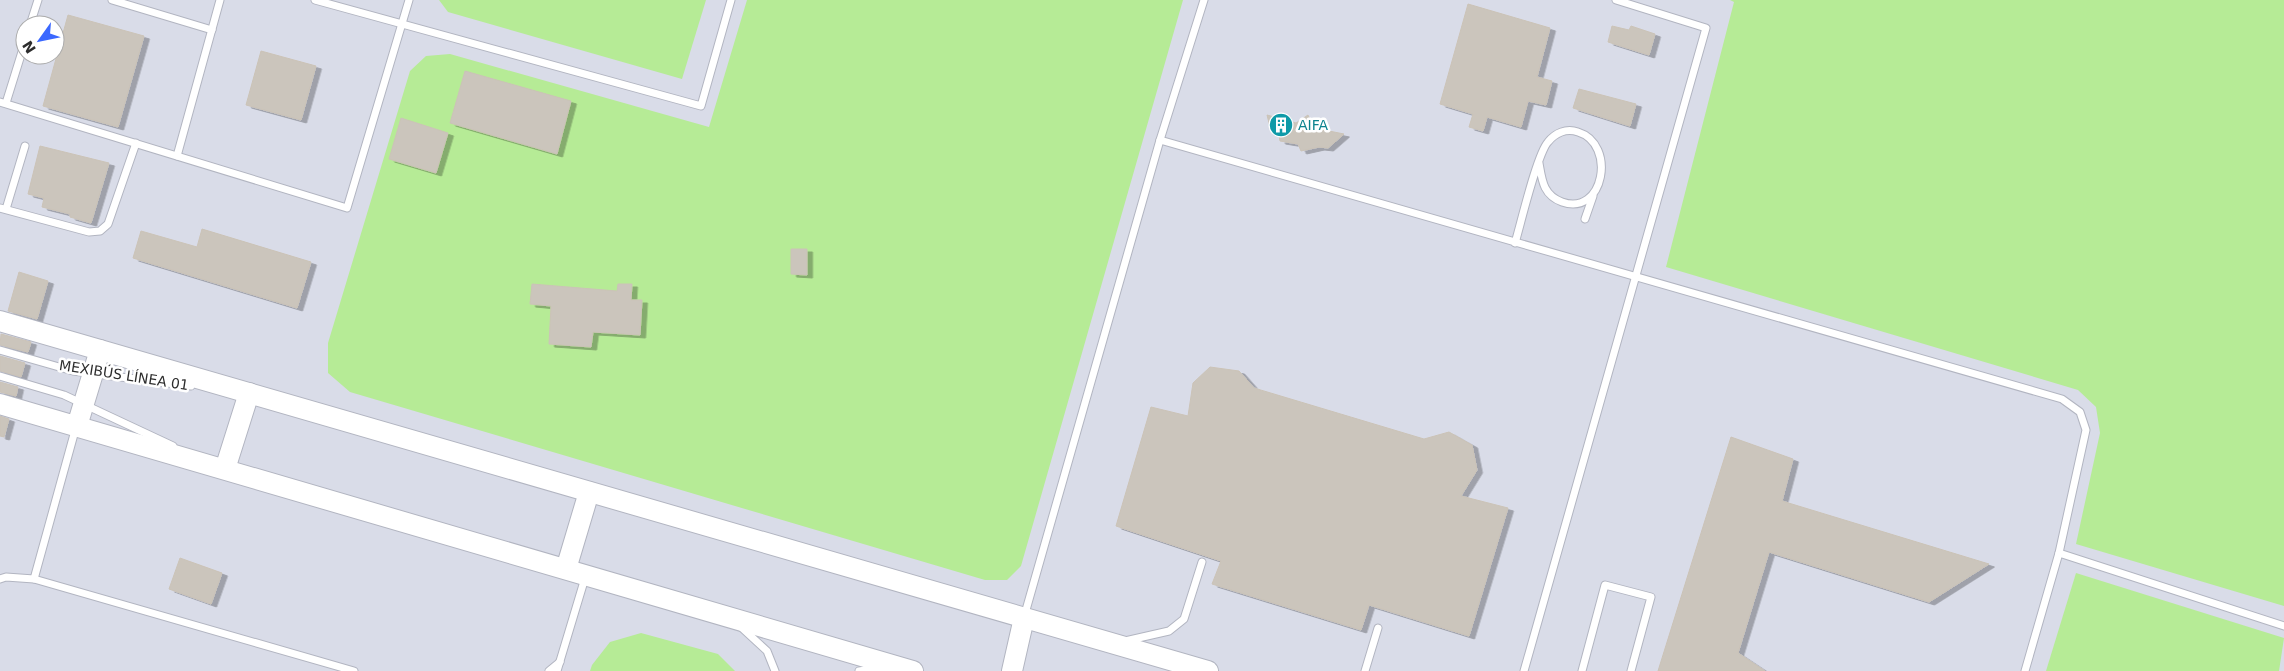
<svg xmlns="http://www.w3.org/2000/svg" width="2284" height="671" font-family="'DejaVu Sans',sans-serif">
  <defs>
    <filter id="shadow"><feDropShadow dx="5.5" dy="3" stdDeviation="0" flood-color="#0004"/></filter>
  </defs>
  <rect width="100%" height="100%" fill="#efe7de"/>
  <path fill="#d9dce8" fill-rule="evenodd" d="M0,0H2284V671H0ZM25,25H55V55H25Z"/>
  <g fill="#b6eb96">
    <path d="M439,0H706L682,79L448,12Z"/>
    <path d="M747,0H1183L1021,566L1007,580H985L350,392L328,373V343L410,71L426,56L450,54L709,127Z"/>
    <path d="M1730,0H2284V606L2076,544L2100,433L2096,407L2078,390L1666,267L1734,2Z"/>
    <path d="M2076,573L2284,638L2279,671H2046Z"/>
    <path d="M641,633L718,654L735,671H590L592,665L610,642Z"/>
  </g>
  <g fill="#cbc5bc" stroke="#cbc3b7" filter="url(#shadow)">
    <path d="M1468,4L1550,28L1537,77L1552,81L1546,105L1528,101L1521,127L1487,117L1483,131L1469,127L1473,114L1440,104Z"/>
    <path d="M68,15L144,36L118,127L43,106Z"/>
    <path d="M1612,26L1629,30L1631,26L1655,34L1649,55L1608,42Z"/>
    <path d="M261,51L316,66L301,120L246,105Z"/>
    <path d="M465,71L571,101L557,154L450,123Z"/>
    <path d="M1579,89L1636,104L1630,126L1573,108Z"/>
    <path d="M1267,115L1296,123L1308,115L1314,128L1344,134L1328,148L1319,147L1301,151L1298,144L1280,141L1279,136L1271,131Z"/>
    <path d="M401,118L448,133L436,173L389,159Z"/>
    <path d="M40,146L109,163L91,223L70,217V214L42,207L44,198L28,194Z"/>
    <path d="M202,229L311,262L297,308L133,258L141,231L197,247Z"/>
    <path d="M791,249H807V275L791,274Z"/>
    <path d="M19,272L48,281L37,319L8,311Z"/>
    <path d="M532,284L617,291L618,284H632L631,300H642L640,335L593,332L591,347L549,344L551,306L530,304Z"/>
    <path d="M1,334L31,342L28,352L0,345Z"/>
    <path d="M0,356L25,363L21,377L0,371Z"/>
    <path d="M1210,367L1239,371L1254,388L1424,439L1449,432L1472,445L1477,470L1461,496L1508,508L1469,636L1369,605L1361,630L1212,584L1221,561L1116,526L1151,407L1188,416L1193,383Z"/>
    <path d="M0,382L18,387L16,396L0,392Z"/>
    <path d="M0,416L9,419L4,437L0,436Z"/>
    <path d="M1731,437L1793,459L1782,501L1989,564L1929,602L1769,552L1738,653L1765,671H1658Z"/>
    <path d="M180,558L222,573L211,604L169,589Z"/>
  </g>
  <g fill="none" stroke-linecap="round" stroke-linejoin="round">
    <g stroke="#b2b5c1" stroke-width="9">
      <g id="lane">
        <path d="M112,0L212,30"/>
        <path d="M315,0L701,106L731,0"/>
        <path d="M30,25L38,0"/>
        <path d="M0,102L347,208L409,0"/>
        <path d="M6,103L25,42"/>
        <path d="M1160,140L2062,399L2080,412L2086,430L2059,553L2025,671"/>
        <path d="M177,156L220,0"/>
        <path d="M0,208L89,232L100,231L108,224L136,143"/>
        <path d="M6,209L25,146"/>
        <path d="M1585,219L1593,196"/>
        <path d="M1515,243C1521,223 1537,154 1548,142C1555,133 1566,128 1578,132C1617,144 1604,217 1562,202C1543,195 1542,180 1539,163"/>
        <path d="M0,350L73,371L191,386"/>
        <path d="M0,376L64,395L173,446"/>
        <path d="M2059,553L2284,626"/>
        <path d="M0,579L6,577L34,579L354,671"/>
        <path d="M34,579L76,427"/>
        <path d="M1024,617L1160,140L1204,0"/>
        <path d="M742,628L767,651L775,671"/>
        <path d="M1125,641L1169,631L1184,619L1202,562"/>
        <path d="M549,671L560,662"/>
        <path d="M557,671L585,578"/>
        <path d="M859,671L878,668"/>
        <path d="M1365,671L1378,628"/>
        <path d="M1524,671L1706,28L1616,0"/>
        <path d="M1582,671L1605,585L1651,597L1631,671"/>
      </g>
    </g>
    <g stroke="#b2b5c1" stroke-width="22">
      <g id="secondary">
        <path d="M0,321L1208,671"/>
        <path d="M0,404L913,671"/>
        <path d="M77,426L100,350"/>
        <path d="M225,469L249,393"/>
        <path d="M566,569L589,492"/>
        <path d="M1012,671L1024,618"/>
      </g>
    </g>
    <use href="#lane" stroke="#fff" stroke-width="7"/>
    <use href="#secondary" stroke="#fff" stroke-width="20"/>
  </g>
  <defs>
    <g id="building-disc" transform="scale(1.25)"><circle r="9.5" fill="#0f9aa8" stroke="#fff"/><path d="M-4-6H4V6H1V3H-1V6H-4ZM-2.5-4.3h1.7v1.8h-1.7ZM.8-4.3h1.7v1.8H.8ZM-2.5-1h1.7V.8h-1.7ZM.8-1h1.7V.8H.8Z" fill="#fff"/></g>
  </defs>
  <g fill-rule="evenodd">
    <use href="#building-disc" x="1281" y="125"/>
  </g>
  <g text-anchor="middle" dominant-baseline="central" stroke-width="5" stroke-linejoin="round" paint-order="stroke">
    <g font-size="14" fill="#0d838f" stroke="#fff" text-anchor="start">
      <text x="1298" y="125">AIFA</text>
    </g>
    <g font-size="14" fill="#2d2d2d" stroke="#fff">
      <text transform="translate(124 375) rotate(9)">MEXIBÚS LÍNEA 01</text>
    </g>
  </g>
  <g transform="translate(40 40) rotate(237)"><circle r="24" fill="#ffffff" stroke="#ababab"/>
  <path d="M0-4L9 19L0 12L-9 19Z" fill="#3b68ff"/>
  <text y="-8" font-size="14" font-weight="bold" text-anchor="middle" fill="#2d2d2d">N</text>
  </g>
</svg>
